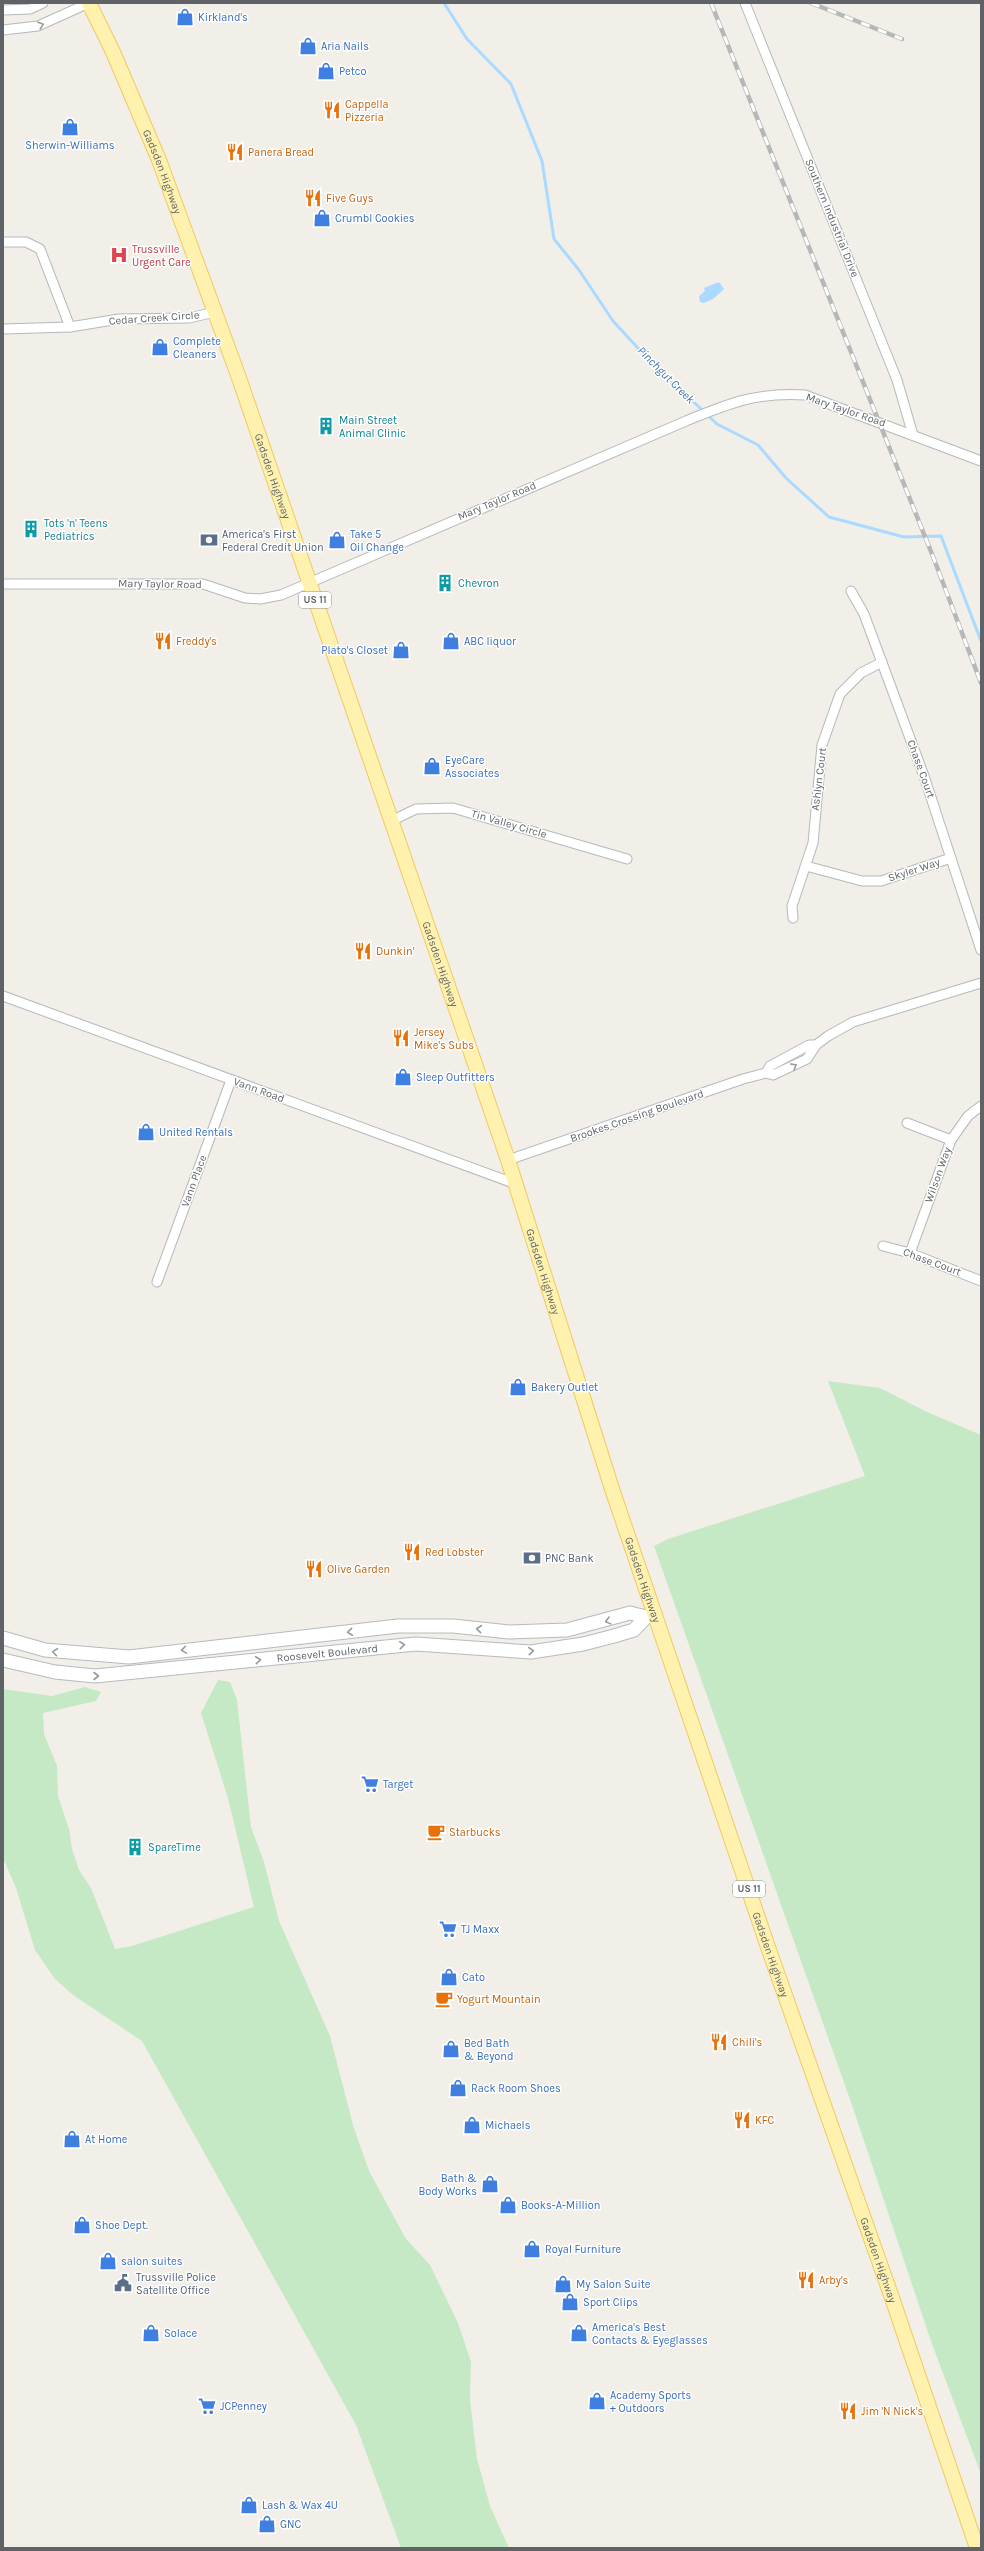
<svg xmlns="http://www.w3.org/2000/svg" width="984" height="2551" font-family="Karla,sans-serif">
  <rect width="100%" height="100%" fill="#f1efe8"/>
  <g fill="#c5e8c5">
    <path d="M828,1381L880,1388L927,1412L981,1435V2474L932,2344L852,2105L654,1546L668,1539L865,1476Z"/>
    <path d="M218,1680L230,1682L237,1700L251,1827L264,1862L279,1921L330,2036L353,2125L369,2171L406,2239L430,2265L458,2323L471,2362L470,2400L477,2459L490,2506L509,2548H401L356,2425L142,2041L73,1995L55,1979L35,1950L16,1888L3,1858V1689L52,1696L85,1687L101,1692L96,1701L43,1713L44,1734L57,1766L58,1796L69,1829L72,1849L79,1870L91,1888L115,1949L132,1946L254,1907L228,1798L201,1713Z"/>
  </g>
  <path fill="#aadaff" d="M719,282L724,289L713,299L704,303L700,302L699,296L705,291L704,288Z"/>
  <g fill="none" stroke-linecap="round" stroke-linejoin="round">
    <path stroke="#aadaff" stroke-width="3" d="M444,3L467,39L511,84L542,161L554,239L579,270L613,321L647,358L717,424L758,445L786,478L829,517L904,537L941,536L981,641"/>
    <g stroke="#b5b8bc" stroke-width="11">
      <g id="street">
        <path d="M745,3L897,380L913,435"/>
        <path d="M3,10L30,9L43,3"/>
        <path d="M3,30L38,26L89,3"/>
        <path d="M3,242H26L40,249L70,327L3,329"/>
        <path d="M70,327L119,319L189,318L215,312"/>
        <path d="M3,584H203L245,598L260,599L281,595L686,421C730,403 756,392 805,395L981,461"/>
        <path d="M851,591L864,614L924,776L981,950"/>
        <path d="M391,821L416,809L453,808L627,859"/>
        <path d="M806,866L862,881H881L951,858"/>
        <path d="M793,918L792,906L813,843L822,745L840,694L861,673L882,662"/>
        <path d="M3,996L516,1184"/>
        <path d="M766,1073L770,1066L809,1045H816"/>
        <path d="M907,1123L951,1140"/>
        <path d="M508,1160L743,1079L766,1073L773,1075L807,1059L816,1045L828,1036L853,1022L981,983"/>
        <path d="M883,1246L910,1253L981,1281"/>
        <path d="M910,1253L951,1140L968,1116L981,1106"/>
        <path d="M157,1282L231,1080"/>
      </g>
    </g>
    <g stroke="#b6babf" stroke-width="15">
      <g id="secondary">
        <path d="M3,1638L45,1650L129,1657L398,1626H453L509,1632L567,1630L630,1613L646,1617L655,1614"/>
        <path id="s1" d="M3,1660L55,1672L95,1676L416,1644L531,1652L583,1644L614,1636L634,1630L646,1617"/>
      </g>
    </g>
    <g stroke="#f2c960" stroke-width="16">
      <g id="primary">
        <path id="s2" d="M89,3L113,52L159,160L238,375L508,1160L613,1492L768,1947L891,2295L977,2548"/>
      </g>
    </g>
    <use href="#street" stroke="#fff" stroke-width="9"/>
    <use href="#secondary" stroke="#fff" stroke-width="13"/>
    <use href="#primary" stroke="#fff2af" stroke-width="14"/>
    <g stroke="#b6b7b8" stroke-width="4.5">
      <g id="rail">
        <path d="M711,3L932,554L981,683"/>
        <path d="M811,3L902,39"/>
      </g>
    </g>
    <use href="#rail" stroke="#fff" stroke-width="3" stroke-dasharray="9" stroke-linecap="butt"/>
  </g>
  <defs><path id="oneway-chevron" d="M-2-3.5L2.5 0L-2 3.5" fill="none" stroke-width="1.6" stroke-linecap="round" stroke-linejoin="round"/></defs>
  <g stroke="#979a9d">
    <use href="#oneway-chevron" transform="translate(41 25) rotate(-19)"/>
    <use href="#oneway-chevron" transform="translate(794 1066) rotate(-30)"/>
    <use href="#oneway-chevron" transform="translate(608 1621) rotate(165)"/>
    <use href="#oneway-chevron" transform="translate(479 1629) rotate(-174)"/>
    <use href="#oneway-chevron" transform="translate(350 1632) rotate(174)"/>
    <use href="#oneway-chevron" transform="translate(402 1645) rotate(-5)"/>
    <use href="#oneway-chevron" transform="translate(184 1650) rotate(171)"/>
    <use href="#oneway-chevron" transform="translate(531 1651) rotate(-5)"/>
    <use href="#oneway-chevron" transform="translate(55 1652) rotate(-172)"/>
    <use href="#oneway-chevron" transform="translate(258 1660) rotate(-6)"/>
    <use href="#oneway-chevron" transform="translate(96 1676)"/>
  </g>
  <defs>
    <g id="shop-bare" transform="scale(1.38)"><path d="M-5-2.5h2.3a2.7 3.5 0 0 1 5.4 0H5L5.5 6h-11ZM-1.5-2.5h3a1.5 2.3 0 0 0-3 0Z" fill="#3f7fe0" stroke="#fff" stroke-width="2.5" paint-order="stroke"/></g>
    <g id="restaurant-bare" transform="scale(1.38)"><path d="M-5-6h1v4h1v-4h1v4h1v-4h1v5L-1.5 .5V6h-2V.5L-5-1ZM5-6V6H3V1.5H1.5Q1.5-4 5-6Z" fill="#e8710a" stroke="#fff" stroke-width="2.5" paint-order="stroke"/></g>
    <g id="hospital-bare" transform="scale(1.38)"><path d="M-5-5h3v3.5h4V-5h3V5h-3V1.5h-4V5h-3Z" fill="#e0444e" stroke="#fff" stroke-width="2.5" paint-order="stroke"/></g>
    <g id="building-bare" transform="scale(1.38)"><path d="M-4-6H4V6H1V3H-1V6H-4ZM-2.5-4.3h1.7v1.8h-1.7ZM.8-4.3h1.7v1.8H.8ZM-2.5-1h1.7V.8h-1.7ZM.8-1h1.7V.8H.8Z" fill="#0f9aa8" stroke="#fff" stroke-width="2.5" paint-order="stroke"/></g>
    <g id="bank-bare" transform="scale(1.38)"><path d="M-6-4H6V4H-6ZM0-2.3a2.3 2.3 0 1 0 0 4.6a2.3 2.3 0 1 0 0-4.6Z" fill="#5c6f8a" stroke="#fff" stroke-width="2.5" paint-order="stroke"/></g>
    <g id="supermarket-bare" transform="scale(1.38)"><path d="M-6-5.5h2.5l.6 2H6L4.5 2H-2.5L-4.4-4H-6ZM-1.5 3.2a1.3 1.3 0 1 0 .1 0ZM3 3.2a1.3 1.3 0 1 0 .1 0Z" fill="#3f7fe0" stroke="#fff" stroke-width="2.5" paint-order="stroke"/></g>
    <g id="cafe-bare" transform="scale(1.38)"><path d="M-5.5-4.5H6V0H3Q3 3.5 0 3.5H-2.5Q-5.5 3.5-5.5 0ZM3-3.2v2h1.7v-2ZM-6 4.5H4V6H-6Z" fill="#e8710a" stroke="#fff" stroke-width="2.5" paint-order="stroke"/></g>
    <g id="civic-bare" transform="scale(1.38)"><path d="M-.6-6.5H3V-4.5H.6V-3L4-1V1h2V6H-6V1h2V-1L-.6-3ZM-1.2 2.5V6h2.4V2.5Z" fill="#5c6f8a" stroke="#fff" stroke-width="2.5" paint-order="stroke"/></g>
  </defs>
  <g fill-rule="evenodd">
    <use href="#shop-bare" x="185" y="17"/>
    <use href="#shop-bare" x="308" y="46"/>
    <use href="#shop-bare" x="326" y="71"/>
    <use href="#restaurant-bare" x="332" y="110"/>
    <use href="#shop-bare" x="70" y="127"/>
    <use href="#restaurant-bare" x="235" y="152"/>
    <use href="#restaurant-bare" x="313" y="198"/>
    <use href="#shop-bare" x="322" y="218"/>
    <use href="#hospital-bare" x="119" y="255"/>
    <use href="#shop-bare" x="160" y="347"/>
    <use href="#building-bare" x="326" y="426"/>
    <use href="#building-bare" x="31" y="529"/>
    <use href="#bank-bare" x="209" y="540"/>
    <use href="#shop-bare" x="337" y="540"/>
    <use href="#building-bare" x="445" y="583"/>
    <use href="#restaurant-bare" x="163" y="641"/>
    <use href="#shop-bare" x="451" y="641"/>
    <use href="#shop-bare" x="401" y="650"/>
    <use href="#shop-bare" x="432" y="766"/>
    <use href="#restaurant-bare" x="363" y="951"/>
    <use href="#restaurant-bare" x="401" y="1038"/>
    <use href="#shop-bare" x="403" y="1077"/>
    <use href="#shop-bare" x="146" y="1132"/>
    <use href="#shop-bare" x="518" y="1387"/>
    <use href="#restaurant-bare" x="412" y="1552"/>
    <use href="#bank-bare" x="532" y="1558"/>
    <use href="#restaurant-bare" x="314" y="1569"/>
    <use href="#supermarket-bare" x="370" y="1784"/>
    <use href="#cafe-bare" x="436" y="1832"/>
    <use href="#building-bare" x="135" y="1847"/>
    <use href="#supermarket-bare" x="448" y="1929"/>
    <use href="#shop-bare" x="449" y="1977"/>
    <use href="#cafe-bare" x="444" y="1999"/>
    <use href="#restaurant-bare" x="719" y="2042"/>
    <use href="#shop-bare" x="451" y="2049"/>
    <use href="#shop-bare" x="458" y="2088"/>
    <use href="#restaurant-bare" x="742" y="2120"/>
    <use href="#shop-bare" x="472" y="2125"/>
    <use href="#shop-bare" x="72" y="2139"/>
    <use href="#shop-bare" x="490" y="2184"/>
    <use href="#shop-bare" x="508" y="2205"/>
    <use href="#shop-bare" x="82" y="2225"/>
    <use href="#shop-bare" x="532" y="2249"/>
    <use href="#shop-bare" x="108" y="2261"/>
    <use href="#restaurant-bare" x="806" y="2280"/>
    <use href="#civic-bare" x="123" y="2283"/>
    <use href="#shop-bare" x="563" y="2284"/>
    <use href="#shop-bare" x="570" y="2302"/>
    <use href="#shop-bare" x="151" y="2333"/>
    <use href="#shop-bare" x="579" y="2333"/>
    <use href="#shop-bare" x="597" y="2401"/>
    <use href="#supermarket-bare" x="207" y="2406"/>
    <use href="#restaurant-bare" x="848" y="2411"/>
    <use href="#shop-bare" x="249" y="2505"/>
    <use href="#shop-bare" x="267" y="2524"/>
  </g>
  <g text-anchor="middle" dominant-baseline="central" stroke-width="3" stroke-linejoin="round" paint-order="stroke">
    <g fill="#fff" stroke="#8f9295" stroke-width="1">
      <rect x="299" y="592" width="32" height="16" rx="3"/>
      <rect x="733" y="1881" width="32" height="16" rx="3"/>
    </g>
    <g font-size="10" font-weight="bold" fill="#5f6368">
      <text x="315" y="600">US 11</text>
      <text x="749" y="1889">US 11</text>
    </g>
    <g font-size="11" fill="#366cbe" stroke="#fff" text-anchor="start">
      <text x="198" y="17">Kirkland's</text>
      <text x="321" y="46">Aria Nails</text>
      <text x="339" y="71">Petco</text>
      <text x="70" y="145" text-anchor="middle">Sherwin-Williams</text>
      <text x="335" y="218">Crumbl Cookies</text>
      <text x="173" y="341">Complete<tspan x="173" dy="13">Cleaners</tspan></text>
      <text x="350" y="534">Take 5<tspan x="350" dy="13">Oil Change</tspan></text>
      <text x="464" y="641">ABC liquor</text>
      <text x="388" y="650" text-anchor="end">Plato's Closet</text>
      <text x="445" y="760">EyeCare<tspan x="445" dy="13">Associates</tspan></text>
      <text x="416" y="1077">Sleep Outfitters</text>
      <text x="159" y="1132">United Rentals</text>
      <text x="531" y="1387">Bakery Outlet</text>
      <text x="383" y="1784">Target</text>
      <text x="461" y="1929">TJ Maxx</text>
      <text x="462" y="1977">Cato</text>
      <text x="464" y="2043">Bed Bath<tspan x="464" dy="13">&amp; Beyond</tspan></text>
      <text x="471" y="2088">Rack Room Shoes</text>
      <text x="485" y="2125">Michaels</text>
      <text x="85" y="2139">At Home</text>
      <text x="477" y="2178" text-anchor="end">Bath &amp;<tspan x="477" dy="13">Body Works</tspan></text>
      <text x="521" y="2205">Books-A-Million</text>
      <text x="95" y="2225">Shoe Dept.</text>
      <text x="545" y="2249">Royal Furniture</text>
      <text x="121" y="2261">salon suites</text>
      <text x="576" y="2284">My Salon Suite</text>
      <text x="583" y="2302">Sport Clips</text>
      <text x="592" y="2327">America's Best<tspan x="592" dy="13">Contacts &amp; Eyeglasses</tspan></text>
      <text x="164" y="2333">Solace</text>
      <text x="610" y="2395">Academy Sports<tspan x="610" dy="13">+ Outdoors</tspan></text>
      <text x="220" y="2406">JCPenney</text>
      <text x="262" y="2505">Lash &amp; Wax 4U</text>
      <text x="280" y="2524">GNC</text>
    </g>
    <g font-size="11" fill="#c56008" stroke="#fff" text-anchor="start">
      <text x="345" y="104">Cappella<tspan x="345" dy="13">Pizzeria</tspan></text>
      <text x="248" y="152">Panera Bread</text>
      <text x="326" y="198">Five Guys</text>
      <text x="176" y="641">Freddy's</text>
      <text x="376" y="951">Dunkin'</text>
      <text x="414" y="1032">Jersey<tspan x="414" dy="13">Mike's Subs</tspan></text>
      <text x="425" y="1552">Red Lobster</text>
      <text x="327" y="1569">Olive Garden</text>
      <text x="449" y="1832">Starbucks</text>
      <text x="457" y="1999">Yogurt Mountain</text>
      <text x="732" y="2042">Chili's</text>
      <text x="755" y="2120">KFC</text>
      <text x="819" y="2280">Arby's</text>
      <text x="861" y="2411">Jim 'N Nick's</text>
    </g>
    <g font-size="11" fill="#5f6368" stroke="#fff">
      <text stroke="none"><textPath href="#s2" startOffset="184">Gadsden Highway</textPath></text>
      <text transform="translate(832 218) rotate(68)">Southern Industrial Drive</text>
      <text transform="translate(154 318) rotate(-4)">Cedar Creek Circle</text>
      <text transform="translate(846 410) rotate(19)">Mary Taylor Road</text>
      <text stroke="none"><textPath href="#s2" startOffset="508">Gadsden Highway</textPath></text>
      <text transform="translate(497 501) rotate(-23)">Mary Taylor Road</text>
      <text transform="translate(160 584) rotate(1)">Mary Taylor Road</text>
      <text transform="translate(921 769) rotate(70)">Chase Court</text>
      <text transform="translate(819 779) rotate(-83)">Ashlyn Court</text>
      <text transform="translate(509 824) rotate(16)">Tin Valley Circle</text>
      <text transform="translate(914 870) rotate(-18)">Skyler Way</text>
      <text stroke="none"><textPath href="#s2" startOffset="1024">Gadsden Highway</textPath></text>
      <text transform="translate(259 1090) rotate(20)">Vann Road</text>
      <text transform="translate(637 1116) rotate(-19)">Brookes Crossing Boulevard</text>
      <text transform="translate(938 1175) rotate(-70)">Wilson Way</text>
      <text transform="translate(194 1181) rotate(-70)">Vann Place</text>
      <text transform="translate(932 1262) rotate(20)">Chase Court</text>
      <text stroke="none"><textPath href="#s2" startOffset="1348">Gadsden Highway</textPath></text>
      <text stroke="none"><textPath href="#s2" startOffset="1672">Gadsden Highway</textPath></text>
      <text stroke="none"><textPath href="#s1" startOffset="327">Roosevelt Boulevard</textPath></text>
      <text stroke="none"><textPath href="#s2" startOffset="2068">Gadsden Highway</textPath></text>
      <text stroke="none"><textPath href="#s2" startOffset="2392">Gadsden Highway</textPath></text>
    </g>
    <g font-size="11" fill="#be3a42" stroke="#fff" text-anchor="start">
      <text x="132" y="249">Trussville<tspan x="132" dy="13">Urgent Care</tspan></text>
    </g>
    <g font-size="11" fill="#0d838f" stroke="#fff" text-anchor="start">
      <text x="339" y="420">Main Street<tspan x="339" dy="13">Animal Clinic</tspan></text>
      <text x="44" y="523">Tots 'n' Teens<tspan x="44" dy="13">Pediatrics</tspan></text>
      <text x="458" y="583">Chevron</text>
      <text x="148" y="1847">SpareTime</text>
    </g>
    <g font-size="11" fill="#4e5e75" stroke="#fff" text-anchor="start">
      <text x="222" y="534">America's First<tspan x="222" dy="13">Federal Credit Union</tspan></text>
      <text x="545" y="1558">PNC Bank</text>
      <text x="136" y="2277">Trussville Police<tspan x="136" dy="13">Satellite Office</tspan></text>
    </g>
    <g font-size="12" font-style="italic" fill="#4174aa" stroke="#fff">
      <text transform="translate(666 375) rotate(45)">Pinchgut Creek</text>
    </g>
  </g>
  <rect width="984" height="2551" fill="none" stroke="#5f6368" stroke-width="8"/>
</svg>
